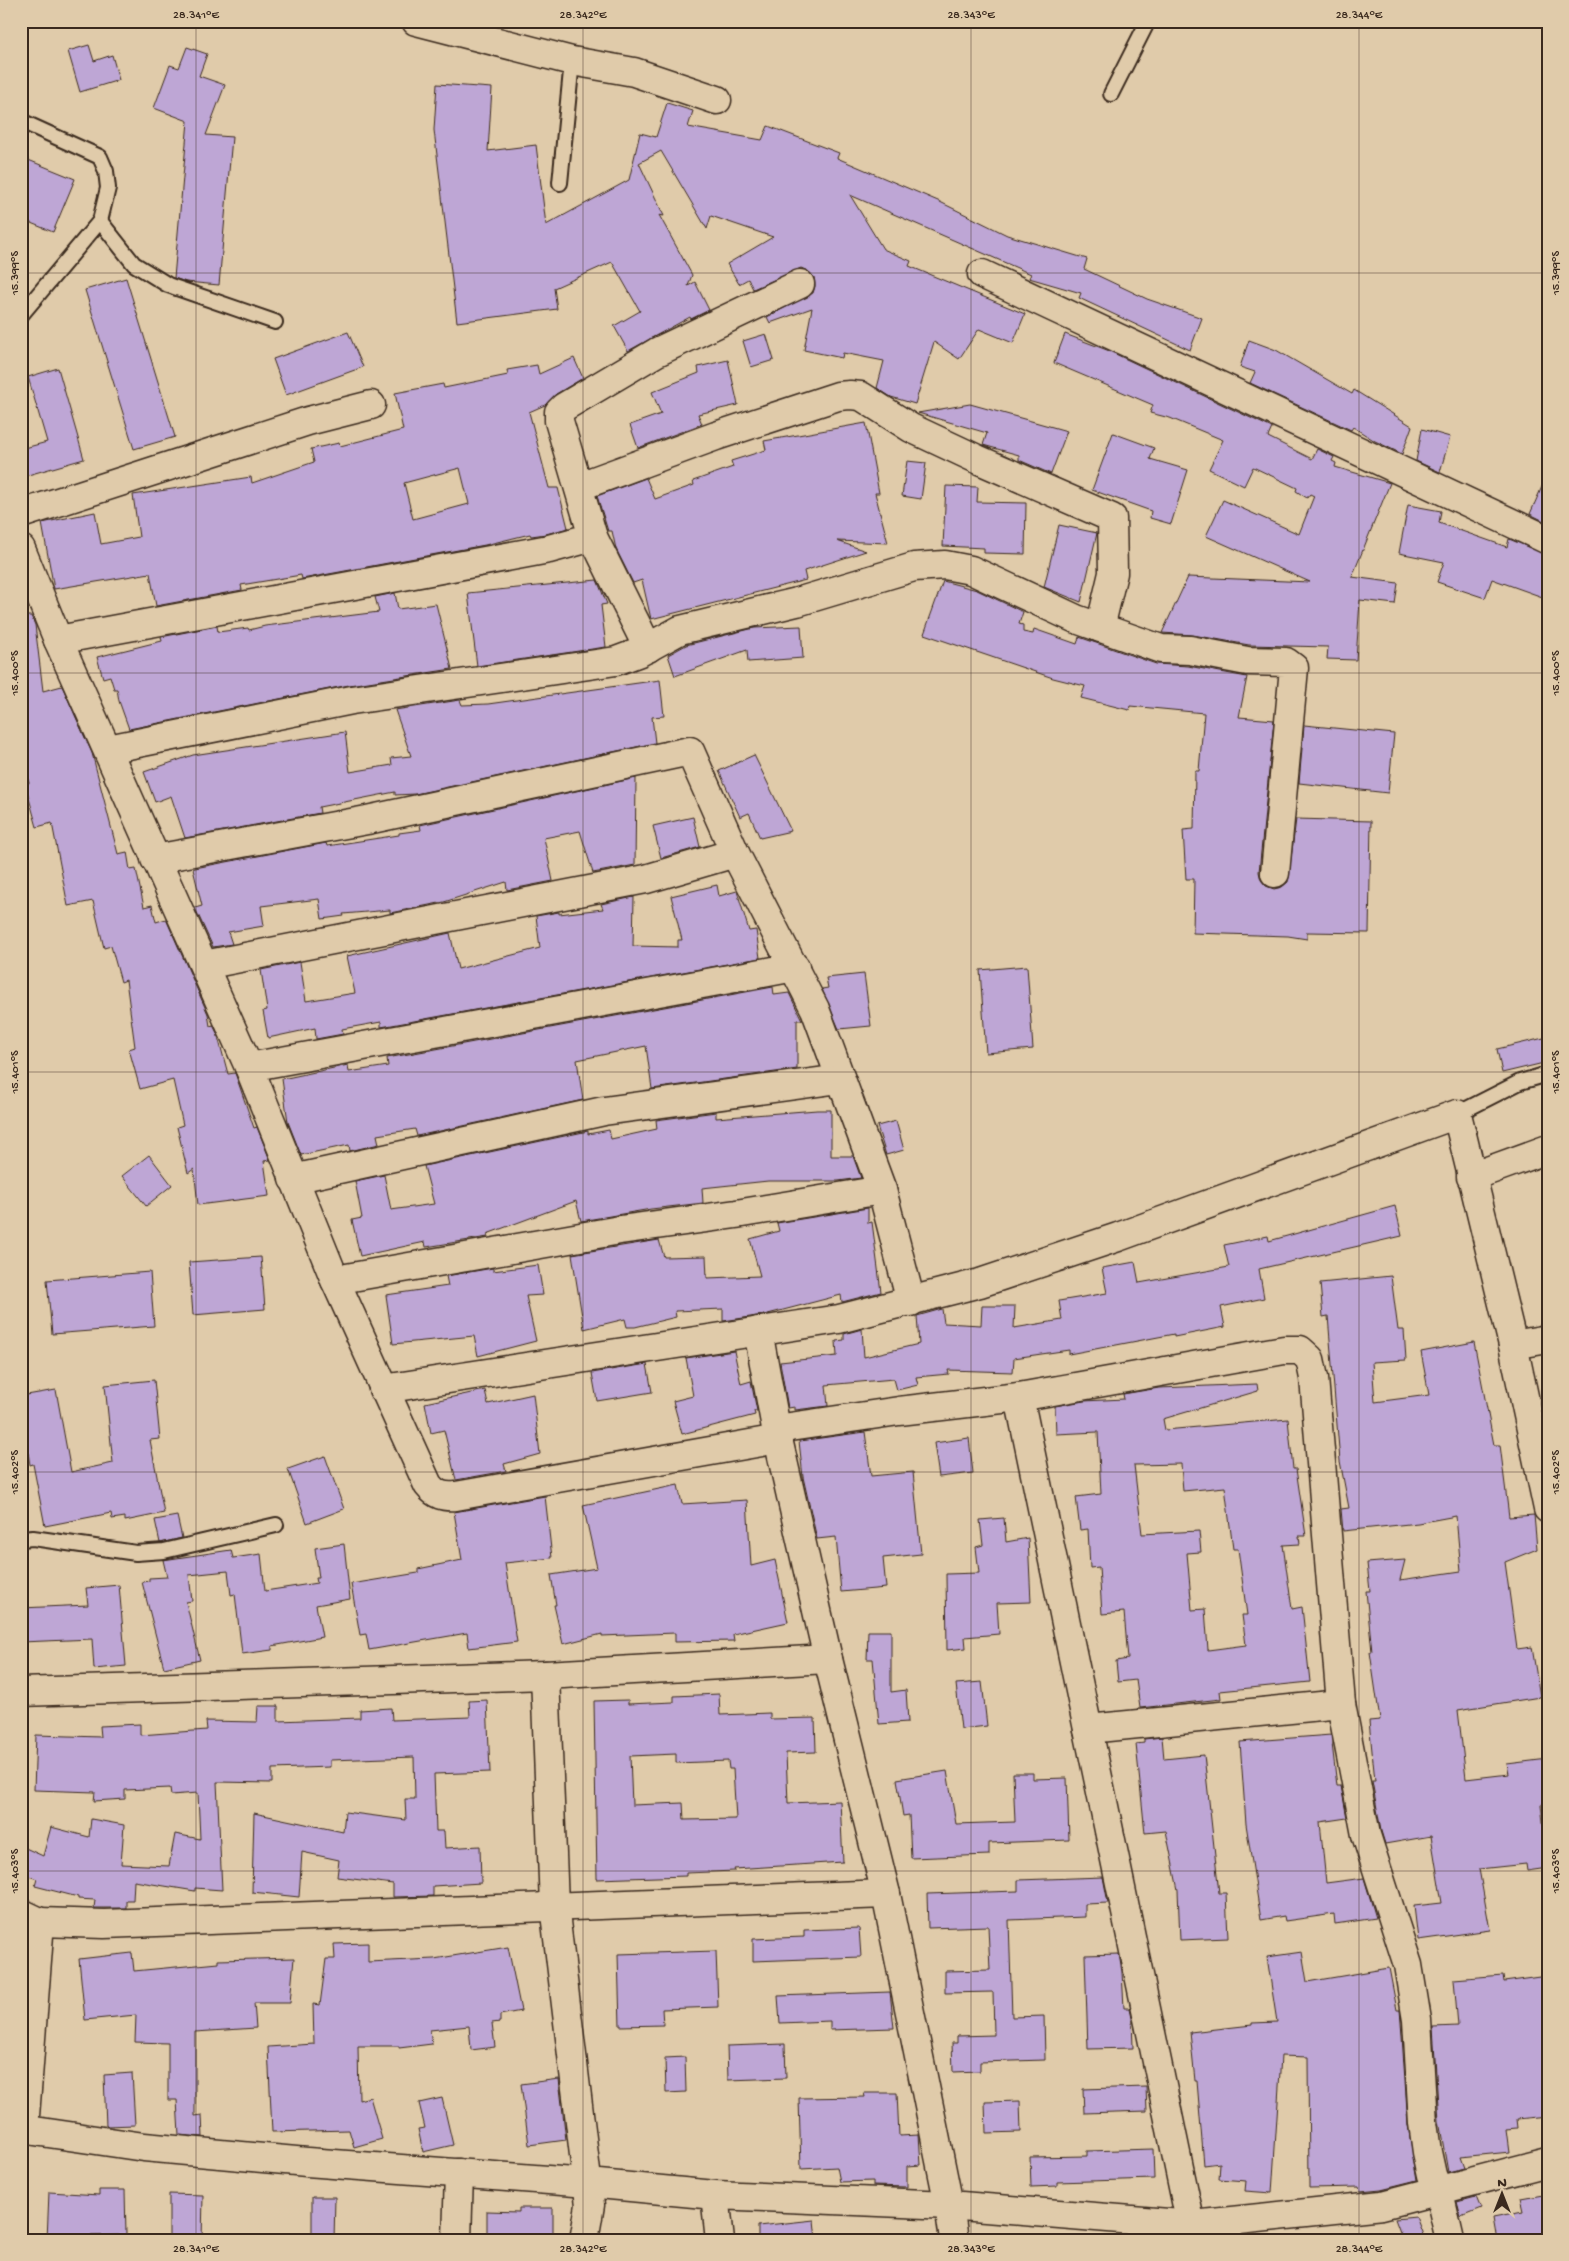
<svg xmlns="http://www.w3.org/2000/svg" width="1569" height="2261" font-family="'Gochi Hand',sans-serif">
  <rect width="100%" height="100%" fill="#e0cbaa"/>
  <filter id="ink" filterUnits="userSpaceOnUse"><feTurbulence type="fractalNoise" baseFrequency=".02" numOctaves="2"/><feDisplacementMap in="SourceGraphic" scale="10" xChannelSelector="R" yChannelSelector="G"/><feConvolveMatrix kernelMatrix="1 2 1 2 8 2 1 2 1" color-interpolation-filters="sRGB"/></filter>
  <g filter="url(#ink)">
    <g fill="#bea6d5" stroke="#3b2a1e" fill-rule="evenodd">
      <path d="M89,45L94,61L112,55L119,80L80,92L68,51Z"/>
      <path d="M187,47L207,54L199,76L225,85L206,135L232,137L219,285L186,282L174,278L188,121L154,108L170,65L179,68Z"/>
      <path d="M437,84L492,88L488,151L536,145L546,225L629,180L640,133L656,137L667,103L693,111L688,127L762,140L768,126L839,153L837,158L938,201L1007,235L1087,259L1084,269L1147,299L1202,318L1190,350L1079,298L1081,293L1029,278L1031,274L850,195L883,249L911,261L909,266L1025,314L1013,343L979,329L959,359L934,342L915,404L891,397L877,388L884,361L843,353L842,358L804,350L812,308L770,323L767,317L813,293L815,286L814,277L808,271L801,268L753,289L748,279L739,284L727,264L773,237L711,216L707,229L661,151L639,163L664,216L659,215L692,275L688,286L695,282L709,310L691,319L690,317L628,351L614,326L640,311L612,262L554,288L557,309L457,322L434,130Z"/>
      <path d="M21,157L75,179L53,232L21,219Z"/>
      <path d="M126,278L175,437L134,449L85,290Z"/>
      <path d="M348,332L363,367L286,395L273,359Z"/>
      <path d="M766,334L774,360L751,367L743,341Z"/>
      <path d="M1065,334L1107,350L1272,428L1268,437L1312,459L1317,449L1334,457L1332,461L1336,463L1335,467L1390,483L1352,577L1398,583L1395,604L1360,600L1356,660L1327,659L1328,647L1249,645L1193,635L1162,633L1188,577L1310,582L1206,536L1223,500L1299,534L1314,496L1310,494L1307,498L1296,491L1297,488L1253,467L1244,486L1209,469L1223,440L1170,418L1150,413L1153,405L1054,363Z"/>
      <path d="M1249,340L1276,350L1352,394L1354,390L1412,426L1402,454L1375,441L1353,427L1351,430L1250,383L1255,372L1240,367Z"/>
      <path d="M574,358L583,378L556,394L545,405L529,412L549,488H558L568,528L546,534L531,536L530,534L485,545L302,579L301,575L241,585L242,590L156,606L150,573L54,589L42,523L95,512L101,544L139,537L133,495L251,477L252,483L314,462L311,449L339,443L340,446L403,430L395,393L443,384L444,388L508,375L507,370L537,365L539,374ZM460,468L469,504L413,519L404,483Z"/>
      <path d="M728,360L738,405L698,414L702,424L638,448L630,425L661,414L652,392L699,373L698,367Z"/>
      <path d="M58,368L84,459L21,477V449L47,442L28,377Z"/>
      <path d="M970,404L1067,431L1051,474L1019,460V455L983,445L987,433L918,413Z"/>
      <path d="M866,423L879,493H875L888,543L837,541L866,551L804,571L806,580L651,619L642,580L633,583L616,549L612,531H608L597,496L646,478L655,499L694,485L693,481L733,467L731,461L766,450L764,441Z"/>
      <path d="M1422,429L1450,437L1440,472L1416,461Z"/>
      <path d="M1113,433L1154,448L1150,459L1188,470L1171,524L1150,518L1151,511L1092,490Z"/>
      <path d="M907,461L926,463L921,499L902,496Z"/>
      <path d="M1548,473V523L1530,514Z"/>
      <path d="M946,486L978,487L977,502L1026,503L1025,554L984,553V548L943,546Z"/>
      <path d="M1408,505L1441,511L1439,523L1507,547L1509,539L1548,555V599L1492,579L1485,598L1437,582L1444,562L1399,553Z"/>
      <path d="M1059,525L1097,533L1081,602L1044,587Z"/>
      <path d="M597,580L607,604L601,605L606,647L477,666L468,593Z"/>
      <path d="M943,581L977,590L1023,612L1019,624L1023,625V632L1033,634L1034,629L1077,644L1079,637L1156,664L1188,666L1247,677L1239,717L1274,720L1259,872L1261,880L1266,886L1274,889L1282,887L1288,882L1296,819L1371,821L1369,933L1307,932V939L1288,936L1193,933L1194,879H1186L1183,830L1194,829L1195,771H1199L1204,713L1130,706L1129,710L1081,698L1085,686L1053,678L924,634Z"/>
      <path d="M395,593L398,609L436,604L452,669L349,685L129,729L119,701L117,689H114L110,676L103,678L97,657L162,641L161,637L217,626L218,632L248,628L249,630L265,626L379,612L375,597Z"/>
      <path d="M21,616H31L35,625L43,691L62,686L92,753L118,854L127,852L130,870L136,869L144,907L152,905L156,922L166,919L208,1014L210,1026L213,1025L217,1033L228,1074L235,1073L254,1128L257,1127L270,1160L264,1161L269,1196L198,1205L194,1169L188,1173L177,1127L183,1125L173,1080L140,1089L129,1049L135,1047L126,980L121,982L111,946L104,948L93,901L68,906L52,823L37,827L25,784L29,783L21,755Z"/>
      <path d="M801,626L803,658L748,662L747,650L675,676L668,655L686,645L754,628Z"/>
      <path d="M660,680L664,716L652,717L655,743L415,794L395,795V792L319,807L320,813L185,838L171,796L155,802L144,772L193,755L345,732L350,772L392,765L391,758L411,756L395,710L460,700L462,705L488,704Z"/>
      <path d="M1304,725L1394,734L1388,793L1299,783Z"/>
      <path d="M754,755L791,831L760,838L749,813L740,817L719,771Z"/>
      <path d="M636,778L635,865L593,873L580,831L544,838L553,881L507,890L506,882L444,902L390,913V910L343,914L344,916L322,919L319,899L261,906L264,926L228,932L232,944L213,947L195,908L202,906L193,869L195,868L326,843L327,846L399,835V833L421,830L420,825Z"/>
      <path d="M693,817L700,847L661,858L653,826Z"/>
      <path d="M717,885L719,896L737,891L749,931L756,930L760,958L381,1027V1022L342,1029L343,1034L316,1039L315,1028L268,1038L263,1011L267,1010L261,970L300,962L306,1001L355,993L347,956L450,933L458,969L540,948L536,916L559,912V914L603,909L601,904L634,897L633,946L678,947V940H682L671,896Z"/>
      <path d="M1027,966L1033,1049L986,1053L980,970Z"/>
      <path d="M864,974L871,1026L839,1029L822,989L828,988L826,978Z"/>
      <path d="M773,987L774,995L789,993L802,1020H797V1069L652,1089L646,1046L577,1060L583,1100L417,1136L415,1129L377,1135L379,1144L350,1151L349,1145L301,1155L288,1122L282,1079L348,1065L349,1072L388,1066L387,1058Z"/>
      <path d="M1548,1037V1062L1502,1073L1497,1049Z"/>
      <path d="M817,1110H831V1156H853L861,1178L838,1181H768L702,1188L703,1203L651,1209L581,1221L576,1201L487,1234L488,1237L426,1247L425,1242L360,1256L352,1220L362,1218L355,1181L384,1175L391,1210L434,1204L424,1166L588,1131V1134L609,1130L611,1139L657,1129L656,1120L716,1112V1118Z"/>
      <path d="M896,1121L904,1150L886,1155L877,1126Z"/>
      <path d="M149,1155L172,1185L146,1206L122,1176Z"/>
      <path d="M1395,1206L1402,1236L1259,1269L1264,1298L1221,1307L1225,1327L1174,1337V1334L1069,1354V1350L1014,1358L1013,1372L948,1370L949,1374L916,1377L918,1385L897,1390L894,1379L826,1385L828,1406L795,1410V1407L788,1408L780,1362L837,1356L836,1341L844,1340V1334L862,1329L864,1357L919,1344L917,1316L942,1309L944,1323L981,1325L982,1306H1015L1014,1328L1062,1320L1059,1301L1107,1293L1102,1268L1135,1262L1139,1283L1229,1267L1224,1245L1268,1236L1269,1241Z"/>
      <path d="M868,1208V1223L872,1222L881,1292L842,1302L841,1295L764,1315L723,1321V1309L675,1311L676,1317L635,1327H627L625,1319L584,1329L572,1254L659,1240L664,1257L706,1256L707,1278L760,1276L750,1239L779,1231L777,1223Z"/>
      <path d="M261,1257L265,1309L193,1315L189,1262Z"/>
      <path d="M538,1265L543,1295L526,1296L536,1341L478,1356L474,1336L393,1344L386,1295L448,1286L446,1276L493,1268V1271Z"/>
      <path d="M150,1272L154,1326L52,1334L47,1280Z"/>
      <path d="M1391,1276L1398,1330H1404L1406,1360L1372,1362L1375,1402L1429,1395L1421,1352L1474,1342L1494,1445H1500L1509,1517L1534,1515L1537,1549L1505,1562L1517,1649L1532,1647L1540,1697L1458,1710L1466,1779L1509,1774L1507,1764L1548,1759V1803L1541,1804L1548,1868L1527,1871L1526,1864L1479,1869L1490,1930L1418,1940L1414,1906L1442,1903L1431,1836L1385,1844L1381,1831L1372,1781H1375L1369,1721L1380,1720L1370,1652H1372L1366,1591H1370L1367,1563L1405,1560L1400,1580L1461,1571L1456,1516L1418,1523L1343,1531L1341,1509L1349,1508L1340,1461L1328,1316L1323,1317L1320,1283Z"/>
      <path d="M734,1351L741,1384L751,1381L757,1411H754L755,1415L682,1434L673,1401L693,1396L686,1358Z"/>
      <path d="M647,1364L652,1392L597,1401L592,1373Z"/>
      <path d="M154,1380L160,1439L150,1440L164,1513L125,1521V1517L112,1519L111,1513L45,1526L33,1464L30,1465L28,1452L21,1453V1396L56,1390L71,1472L113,1463L105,1385Z"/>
      <path d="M1257,1384L1258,1391L1163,1419L1165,1430L1288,1419L1293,1469H1296L1306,1536H1299L1300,1544L1283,1545L1292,1609L1302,1607L1310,1682L1220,1691L1221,1699L1140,1708L1136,1680L1118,1682L1116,1661L1128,1659L1124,1612L1102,1614L1099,1567L1090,1568L1088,1529L1080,1530L1076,1497L1101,1494L1098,1432L1056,1434L1055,1406L1084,1401L1124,1399L1123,1394L1159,1388ZM1181,1464L1183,1491L1225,1487L1233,1549H1238L1247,1615H1242L1246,1645L1208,1650L1205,1609L1192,1610L1187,1553L1201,1552L1199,1531L1142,1534L1134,1465Z"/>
      <path d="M485,1390L488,1404L533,1394L540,1454L504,1464L506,1471L456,1480L444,1430L431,1433L425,1403Z"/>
      <path d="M865,1432L871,1476L913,1472L921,1554L883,1558L886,1588L841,1592L836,1537L817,1539L803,1477L799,1441Z"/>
      <path d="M969,1438L973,1473L939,1477L934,1443Z"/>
      <path d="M325,1456L344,1509L307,1523L288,1469Z"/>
      <path d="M678,1485L682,1504L747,1500L751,1566L775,1560L788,1622L733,1634L734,1641L675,1642V1633L602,1636V1634L563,1644L554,1605H556L551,1575L597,1568L583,1505Z"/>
      <path d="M545,1496L552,1558L505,1563L517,1642L469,1648L467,1633L369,1650L366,1634L360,1635L351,1584L418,1573V1569L462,1560L454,1512Z"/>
      <path d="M177,1516L182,1538L160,1543L155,1520Z"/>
      <path d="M1004,1518L1006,1542L1028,1538L1031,1602L997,1603L999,1634L965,1637L966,1648L947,1650L946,1574L979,1573L976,1547L983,1545L980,1520Z"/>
      <path d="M344,1544L350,1599L316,1605L322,1637L272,1646V1650L242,1654L235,1594L231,1595L228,1571L189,1575L192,1601L186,1602L200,1660L164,1668L142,1582L149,1581V1578L167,1577L163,1560L231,1550L233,1558L261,1554L265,1591L317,1583L316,1578H319L315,1548Z"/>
      <path d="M119,1585L126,1666L94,1669L92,1639L21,1642V1608L88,1605L86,1588Z"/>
      <path d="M868,1631H891V1692L906,1690L908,1722L879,1724L873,1659H867Z"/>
      <path d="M982,1682L987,1726L961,1729L956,1684Z"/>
      <path d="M719,1694L720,1715L770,1713V1719L815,1718L816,1752L786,1753L788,1803L840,1801L843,1862L734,1869L735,1871L686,1873V1876L597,1879L594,1701L628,1700V1704L674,1702V1696ZM676,1754V1763L728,1761L729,1769H733L736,1819L684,1820L683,1803L632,1805L630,1756Z"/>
      <path d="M487,1700L490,1772L434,1774L436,1831H444L445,1848L480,1846L481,1883L433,1886V1896L393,1897V1884L337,1877L339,1860L302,1852L299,1897L252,1892L254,1813L343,1832L345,1812L406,1820L405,1799H415L414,1757L330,1760V1767L272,1769V1783L217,1782L222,1890L195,1888V1891L134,1881L133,1900H126V1908H94L95,1900L78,1899V1897L35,1886L37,1879L21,1873V1846L43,1856L51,1827L89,1837L91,1819L124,1825L121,1864L169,1866L175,1834L200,1839L198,1793L171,1795L170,1788L125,1790V1799L94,1801L95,1792L34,1790L36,1735L101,1737L100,1726L140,1724V1735L207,1730L206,1721L257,1722L258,1706H278V1721L360,1718V1710L391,1708L392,1720L470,1717L469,1701Z"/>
      <path d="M1331,1735L1337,1786H1341L1347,1818L1320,1822L1326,1883L1364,1878L1376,1918L1335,1924L1334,1914L1285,1921L1284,1916L1261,1920L1246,1824L1240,1742Z"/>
      <path d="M1162,1737L1164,1759L1204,1755L1219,1893H1226L1228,1938L1180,1940L1178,1890L1166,1831L1145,1833L1136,1744L1144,1743V1739Z"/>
      <path d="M947,1771L956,1824L1015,1822L1013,1773H1033V1779L1067,1778L1069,1840L989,1843V1855L911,1858L909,1815L903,1816L897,1779Z"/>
      <path d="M1103,1877L1108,1903L1085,1904V1917L1009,1920L1012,2017L1044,2016L1045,2060L980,2062V2071L953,2072L952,2043H957V2036L994,2035L993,1992L945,1993V1971L990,1970L988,1926L928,1928L927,1894L1018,1891V1880Z"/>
      <path d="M859,1928L861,1957L753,1961V1939L804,1937V1930Z"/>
      <path d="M368,1943V1962L434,1959L508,1947L521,2011L500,2015V2022L492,2023L495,2047L471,2050L469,2026L430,2030L432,2044L399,2048V2046H358L359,2100L370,2097L382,2139L354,2147L349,2130L272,2132L268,2047L314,2044L313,2004L320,2005L326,1959H335L334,1944Z"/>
      <path d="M716,1951L718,2007L662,2009L663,2025L620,2026L618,1954Z"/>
      <path d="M1302,1952L1307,1982L1389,1968L1397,2010H1400L1401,2022L1408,2125L1417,2180L1381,2189L1360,2191L1359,2187L1309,2188L1308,2057L1281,2056L1272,2193L1245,2191L1246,2181L1219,2179L1220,2163L1204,2165L1197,2081H1195L1190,2032L1252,2025V2023L1277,2022L1267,1957Z"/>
      <path d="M132,1953L134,1971L218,1963V1960L294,1958L290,2003H254L256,2028L195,2032V2116L202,2115L203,2137L179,2135L177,2100H168V2043L135,2042L136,2015L85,2020L79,1959Z"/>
      <path d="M1119,1954L1122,1972L1124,2008H1130L1132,2017L1133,2048L1088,2049L1085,1955Z"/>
      <path d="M1503,1975L1504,1982L1548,1976V2116L1517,2119L1518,2128L1507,2129L1510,2152L1460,2157L1464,2168L1448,2172L1439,2121L1433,2027L1458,2026L1454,1979Z"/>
      <path d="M890,1992L894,2028L830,2030V2021L780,2023L778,1996Z"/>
      <path d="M785,2044L786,2078L728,2080L727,2046Z"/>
      <path d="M685,2057L686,2092L666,2093L665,2058Z"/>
      <path d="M132,2073L135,2125L106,2126L104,2075Z"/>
      <path d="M559,2079L566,2140L529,2145L521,2084Z"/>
      <path d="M1146,2087L1147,2111L1084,2113L1083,2089Z"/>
      <path d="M864,2093H897L899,2136L919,2135L921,2165L907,2166V2187L873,2186V2181L840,2182L837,2167L801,2169L799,2098L865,2097Z"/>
      <path d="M442,2098L453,2145L423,2152L418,2129L425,2128L419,2103Z"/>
      <path d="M1020,2101L1021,2132L986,2133L985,2102Z"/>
      <path d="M1153,2149L1154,2179L1057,2182V2186L1031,2187L1030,2157L1087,2156V2151Z"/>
      <path d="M99,2190H125L126,2235L78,2236V2240H47L49,2192L99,2195Z"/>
      <path d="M1548,2193V2240H1497L1493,2217L1524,2211L1521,2198Z"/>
      <path d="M169,2194L203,2195L202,2240H169Z"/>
      <path d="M312,2197H335L334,2240H312Z"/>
      <path d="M1476,2197L1481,2209L1461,2217L1457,2202Z"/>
      <path d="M519,2208H553V2240H487V2211L519,2212Z"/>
      <path d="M1416,2217L1425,2240H1403L1395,2219Z"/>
      <path d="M814,2220L816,2240H758V2226Z"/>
    </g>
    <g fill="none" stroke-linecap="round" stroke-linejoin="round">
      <g stroke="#3b2a1e" stroke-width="18">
        <g id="service">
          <path d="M1111,94L1148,21"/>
          <path d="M21,121L100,157L106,171L108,188L100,221L21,315"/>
          <path d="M560,183L572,61"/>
          <path d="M100,221L134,264L168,285L275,322"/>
          <path d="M1457,1114L1520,1082L1548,1074"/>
          <path d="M21,1539L33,1538L136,1553L164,1551L276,1525"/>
        </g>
      </g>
      <g stroke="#3b2a1e" stroke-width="31">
        <g id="minor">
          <path d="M416,21L572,61L634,72L717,100"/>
          <path d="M982,274L1548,540"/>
          <path d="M580,486L716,436L838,396L850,395L861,396L911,428L977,459L1112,518L1113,573L1100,628"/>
          <path d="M21,514L308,421L371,405"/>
          <path d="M593,537L648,648"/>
          <path d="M21,549L58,640L249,1067L335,1280L428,1485C436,1495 443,1497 456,1496L778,1439"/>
          <path d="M58,640L549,549L593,537L559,421V412L564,407L657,352L800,284"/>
          <path d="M108,749L352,700L616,661L640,652L680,630L797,602L914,567L945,565L971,570L1076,619L1161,649L1190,650L1247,661L1286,662L1294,668L1275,873"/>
          <path d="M155,859L367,820L690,751L735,853L815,1009L882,1190L911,1302"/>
          <path d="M204,965L646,879L735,853"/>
          <path d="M249,1067L795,967"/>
          <path d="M1471,1177L1548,1149"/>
          <path d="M293,1179L604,1111L840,1079"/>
          <path d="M335,1280L620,1230L736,1214L882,1190"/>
          <path d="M758,1331L778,1439L828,1659L886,1894L949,2205L954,2240"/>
          <path d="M1513,1345L1548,1339"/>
          <path d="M383,1389L839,1319L980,1283L1118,1237L1457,1114L1513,1345L1548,1509"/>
          <path d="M1019,1397L1194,2240"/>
          <path d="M776,1429L899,1411L1019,1397L1284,1350H1300L1310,1359L1314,1378L1341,1704L1366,1835L1408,1965L1417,2020L1423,2123L1427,2152L1432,2175L1439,2192L1450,2240"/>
          <path d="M545,1675L554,1905L590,2205L584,2240"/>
          <path d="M21,1692L545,1675L828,1659"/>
          <path d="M1088,1729L1341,1704"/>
          <path d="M21,1913L40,1922L24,2129L21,2133"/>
          <path d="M40,1922L104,1924L886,1894"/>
          <path d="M21,2129L144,2147L307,2162L588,2183L715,2195L949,2205L1193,2225L1382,2205L1548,2162"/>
          <path d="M715,2195L720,2240"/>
          <path d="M457,2240L459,2173"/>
        </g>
      </g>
      <use href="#service" stroke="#e0cbaa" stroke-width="14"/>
      <use href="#minor" stroke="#e0cbaa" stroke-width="28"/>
    </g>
  </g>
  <path fill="none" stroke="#3b2a1e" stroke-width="1" stroke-opacity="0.45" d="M196,21V2240M583,21V2240M971,21V2240M1359,21V2240M21,273H1548M21,673H1548M21,1072H1548M21,1472H1548M21,1871H1548"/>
  <rect width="1569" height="2261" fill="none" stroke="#e0cbaa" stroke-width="55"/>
  <g transform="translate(1502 2194)" stroke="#e0cbaa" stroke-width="4" paint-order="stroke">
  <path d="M0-4L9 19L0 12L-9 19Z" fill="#3b2a1e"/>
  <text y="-8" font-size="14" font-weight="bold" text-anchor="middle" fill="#3b2a1e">N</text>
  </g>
  <rect x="28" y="28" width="1514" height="2206" fill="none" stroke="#3b2a1e" stroke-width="2"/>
  <g font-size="12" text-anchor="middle" fill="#3b2a1e">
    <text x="196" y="18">28.341°E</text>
    <text x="583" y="18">28.342°E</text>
    <text x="971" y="18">28.343°E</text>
    <text x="1359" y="18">28.344°E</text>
    <text transform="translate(14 273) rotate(-90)" y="4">15.399°S</text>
    <text transform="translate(1555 273) rotate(-90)" y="4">15.399°S</text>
    <text transform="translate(14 673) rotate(-90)" y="4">15.400°S</text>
    <text transform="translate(1555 673) rotate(-90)" y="4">15.400°S</text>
    <text transform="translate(14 1072) rotate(-90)" y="4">15.401°S</text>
    <text transform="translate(1555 1072) rotate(-90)" y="4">15.401°S</text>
    <text transform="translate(14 1472) rotate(-90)" y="4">15.402°S</text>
    <text transform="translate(1555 1472) rotate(-90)" y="4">15.402°S</text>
    <text transform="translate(14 1871) rotate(-90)" y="4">15.403°S</text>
    <text transform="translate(1555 1871) rotate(-90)" y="4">15.403°S</text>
    <text x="196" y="2252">28.341°E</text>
    <text x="583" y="2252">28.342°E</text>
    <text x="971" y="2252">28.343°E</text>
    <text x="1359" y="2252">28.344°E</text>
  </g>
</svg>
